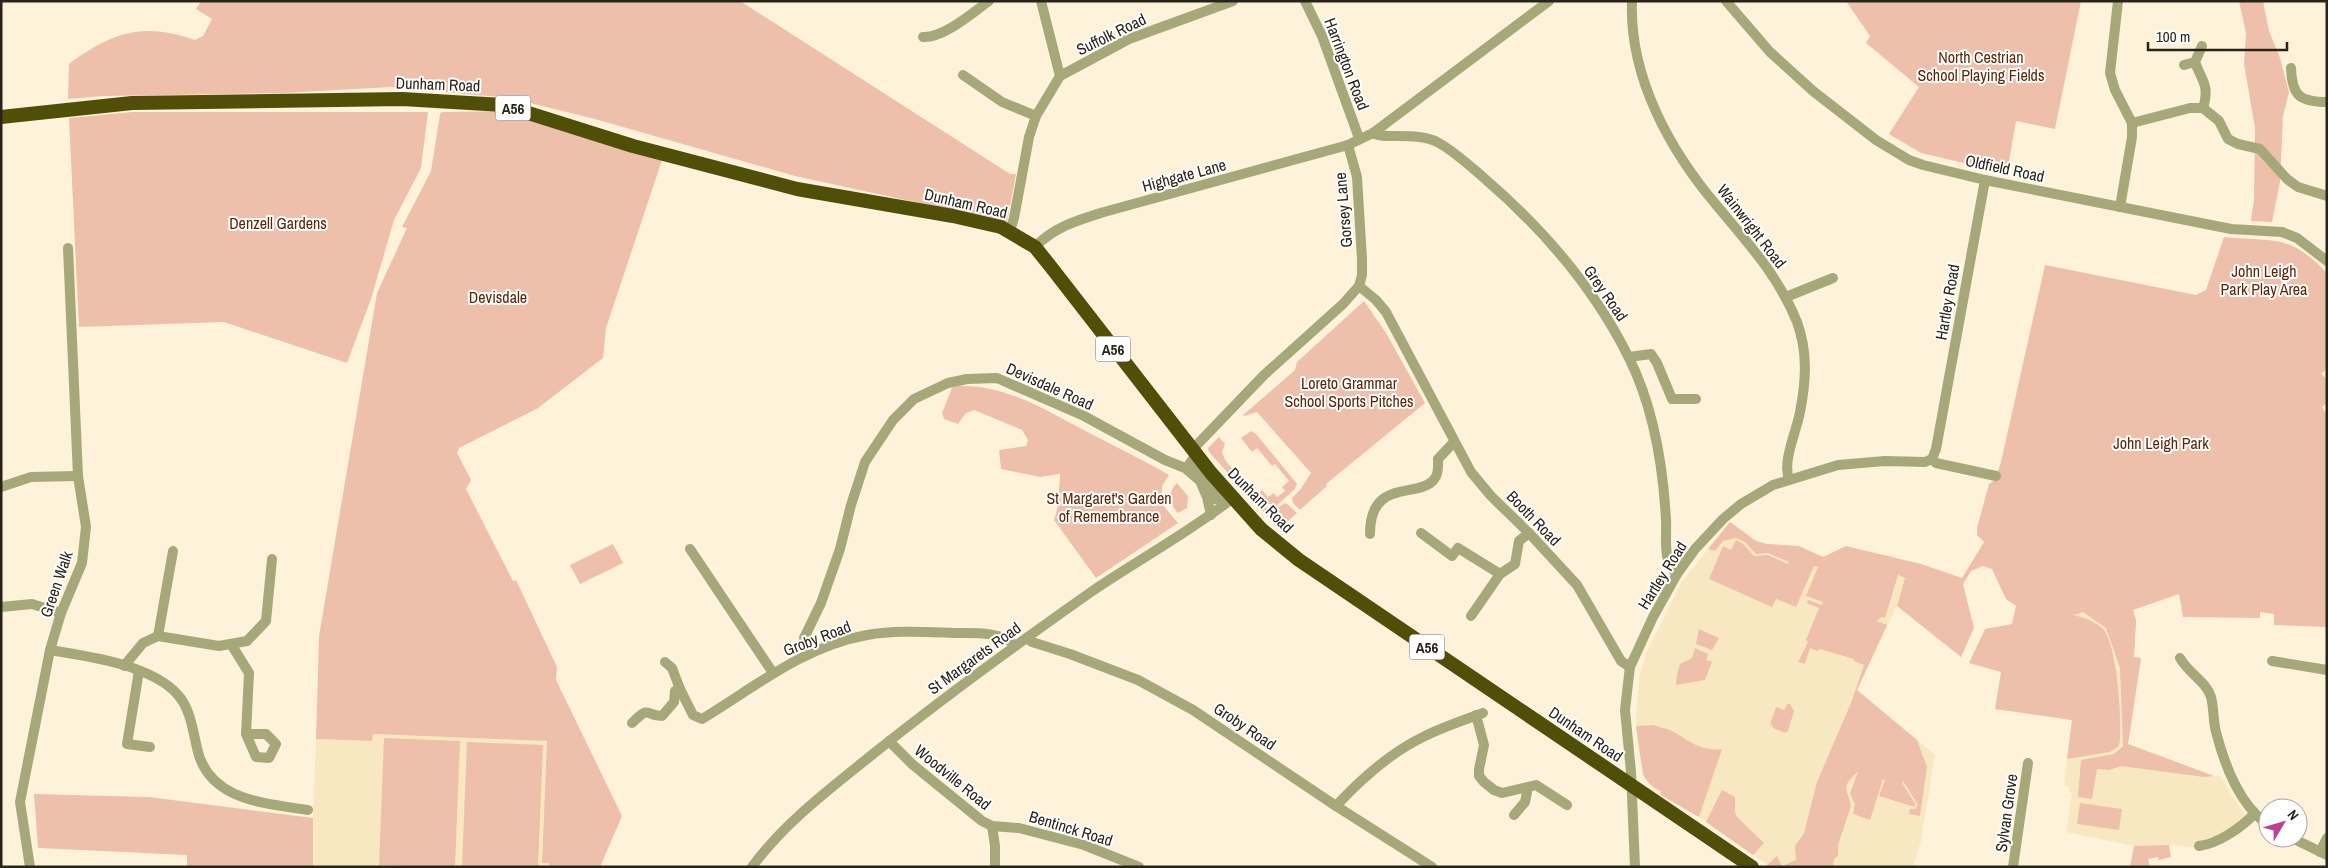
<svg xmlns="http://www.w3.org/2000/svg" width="2328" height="868" font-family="'Archivo Narrow',sans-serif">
  <rect width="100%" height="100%" fill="#fef3da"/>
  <g fill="#f8e8c2">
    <path d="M1730,522L1757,541L1767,544L1799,546L1823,557L1860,562L1905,578L1897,606L1857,690L1935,755L1921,841L1913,867H1771L1699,817L1661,795L1647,781L1638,747L1636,718L1639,678L1646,653L1681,583Z"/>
    <path d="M2024,573L2136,620L2134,657L2141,658L2128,744L2214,776H2220L2246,817V821L2197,848L2176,845L2134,846L2066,832L2072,794L2069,792L2070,787L2064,786L2072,720L1995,709Z"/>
    <path d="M373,734L547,741L542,862L549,863V867H313V818L316,739L372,741Z"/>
  </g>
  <g fill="#eebfaa">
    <path d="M201,1H740L1010,174H1016L1007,222L795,176L595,119L510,98L391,87L284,93L103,96L68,99L69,64C113,32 142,22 195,40L203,36L212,19L196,9Z"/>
    <path d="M1846,1H2081L2055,129L2016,121L2007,173L1921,153L1889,134L1919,87L1866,43L1870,36Z"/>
    <path d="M2239,1H2263L2269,31L2280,58L2289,92L2283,116L2280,182L2272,222L2251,221L2254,199L2255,128L2244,64L2246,33Z"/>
    <path d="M506,111L662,160L606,328L603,358L538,408L459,448L457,453L471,480L466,489L513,581L516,580L557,667L556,680L622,816L600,867H549V863H542L547,741L373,734L372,741L316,739L319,636L377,293L407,228L402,227L431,171L440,114L442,112Z"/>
    <path d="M132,112H428L421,168L394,220L371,299L347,363L224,322L79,327L69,118Z"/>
    <path d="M2224,237C2274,242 2289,233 2327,273V369L2321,374L2327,379V403L2322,407L2327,415V627L2274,625V614L2260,612V618L2183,617L2179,594L2133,610L2136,620L2134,657L2141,658L2128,744L2214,776L2204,777L2121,766L2109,770L2097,769L2092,799L2078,797L2081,760L2114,754L2123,746L2120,668L2106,628L2083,612L2073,615C2083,617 2097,622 2104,630C2117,646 2123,725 2119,746L2110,752L2067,759L2072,720L1995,709L2001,672L1969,663L1985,629L2012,624L2016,606L2006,599L1992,569L1983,566L1971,571L1963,584L1974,628L1961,657L1897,606L1905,578L1898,575L1885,618L1882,617L1877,621L1887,625L1857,690L1917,740L1927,767L1920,816L1909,814L1910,809H1915L1918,805L1903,781L1902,783L1915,803V807L1879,796L1885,780L1883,779L1870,820L1853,814L1855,804L1850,794L1858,771C1841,789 1846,784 1851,806L1838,845V856L1834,859L1833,867H1771L1767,865L1777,856L1782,866L1796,860L1795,846L1804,833L1817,782L1851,703L1864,665L1854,661V659L1820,649L1817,651L1810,648L1805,664L1798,662L1808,642L1806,640L1819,608L1807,603L1808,600L1822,605L1823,602L1806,596L1818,567L1814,566L1796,607L1776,599L1772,607L1709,579L1723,546L1731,550L1736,540L1742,543L1754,556L1768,555L1788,564L1789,562L1768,553L1756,554L1745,542L1736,538L1723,541L1715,551L1708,549L1730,522L1756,541L1767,544L1799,546L1823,557L1846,546L1921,564L1962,578L1984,542L1977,535V528L1989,484L1995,480L2001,462L2045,265L2196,295L2206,290Z"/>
    <path d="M1364,301L1386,333L1425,403L1326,484L1327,486L1300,510L1293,503L1292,498L1300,490L1311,473L1257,412L1244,416L1243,415L1295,370L1297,362Z"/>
    <path d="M957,386C1003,384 1040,407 1080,428C1110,444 1140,458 1169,475L1162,486L1161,503L1178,523L1096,578L1054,520L1058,506L1060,474L1040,477L1001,469L999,450L1026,446L1028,440L1022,430L974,410L966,413L958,424L944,419L942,413L952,388Z"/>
    <path d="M1251,431L1256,434L1297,484L1294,490L1276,506L1266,503L1258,494L1262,490L1268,497L1274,493L1277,497L1285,491L1282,487L1289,481L1275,464L1272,466L1257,448L1252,452L1241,438Z"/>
    <path d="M1219,437L1225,444L1222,452L1225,460L1264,507L1274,509L1286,503L1297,513L1279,529L1209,452L1208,448Z"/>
    <path d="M1177,483L1188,496L1187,508L1178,513C1169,504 1167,493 1177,483Z"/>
    <path d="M613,544L623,563L580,584L570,565Z"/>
    <path d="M1699,629L1719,638L1712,650L1696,644Z"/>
    <path d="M1695,648L1708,654L1706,660L1712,662L1705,680L1676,685L1677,674L1680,664L1692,658Z"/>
    <path d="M1787,704H1790L1794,711L1788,731L1785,733L1773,728L1772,725L1770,724L1776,707L1784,710Z"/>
    <path d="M1654,725C1660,728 1665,728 1670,730C1688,739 1699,752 1722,749L1699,817L1661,795V791C1652,787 1648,784 1643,774L1636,726Z"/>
    <path d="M384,738L460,741L455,867L379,865Z"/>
    <path d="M467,742L543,745L538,867H462Z"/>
    <path d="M1722,790L1735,797V812L1737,817L1764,843L1753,855L1706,822Z"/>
    <path d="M34,794L149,797L313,818V867H187V855L38,848Z"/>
    <path d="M2080,803L2122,809L2119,830L2077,824Z"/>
    <path d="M2169,845L2171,857L2159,860L2158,857L2148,859L2150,867H2130L2134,846Z"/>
  </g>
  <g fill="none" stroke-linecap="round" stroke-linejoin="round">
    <g stroke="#a7a879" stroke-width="10">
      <path d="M1305,1L1322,36L1359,138"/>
      <path d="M1632,1C1629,77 1670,151 1718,207C1749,244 1779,277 1797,322C1808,352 1806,382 1800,412C1797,430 1782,461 1789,479"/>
      <path d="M1726,1L1770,52L1813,91L1876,140L1909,160L1923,165L1985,180L2231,229L2282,232L2297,238L2327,261"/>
      <path d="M2118,1L2110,73L2115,90L2132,123V137L2120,207"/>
      <path d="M923,37C944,38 972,13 989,1"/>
      <path d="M2202,46L2195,62C2202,82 2210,85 2203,108"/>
      <path d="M2184,65L2195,62"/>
      <path d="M2291,68C2292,95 2299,102 2327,102"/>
      <path d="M963,75L1002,102L1036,116"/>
      <path d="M1060,76L1129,39L1233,1"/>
      <path d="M2132,123L2190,108H2203L2219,121L2228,139L2238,144L2260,149L2287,179L2298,187L2327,196"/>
      <path d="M1373,133C1384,140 1418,131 1439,143C1455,152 1470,166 1484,178C1541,227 1594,288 1628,356C1654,407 1663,464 1666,520C1667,538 1662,562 1677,574"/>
      <path d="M1010,231L1014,218L1029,137L1036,116L1060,76L1041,1"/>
      <path d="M1035,247C1054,227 1078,220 1104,212L1348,145L1373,133L1549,1"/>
      <path d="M1359,286L1376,300L1386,312L1471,472L1491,496L1529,533L1577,585L1621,661L1630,667"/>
      <path d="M1786,297L1833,278"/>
      <path d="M1629,357L1651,354L1657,363L1672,399H1696"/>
      <path d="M1192,450L1264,375L1343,304L1359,286L1362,275V259L1357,177L1348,145"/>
      <path d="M1193,459L1219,491L1220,499H1213L1203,479L1188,466Z"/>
      <path d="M1932,459L1936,463L1996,476"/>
      <path d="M1,487L31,477L78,476"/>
      <path d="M1421,533L1452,556L1458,548L1500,574"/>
      <path d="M1370,534C1370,476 1421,500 1435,478C1439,473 1438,465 1438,459L1454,442"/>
      <path d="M690,549L773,673"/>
      <path d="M1,607L32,604L61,613"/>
      <path d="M1471,616L1500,574L1515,564L1519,541L1529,533"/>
      <path d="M158,636L173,551"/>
      <path d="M1027,638L1032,642L1070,654L1138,680L1193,710L1336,806L1432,867"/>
      <path d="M231,644L249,673L246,734L256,757L269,758L276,744L266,734H246"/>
      <path d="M50,650C88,656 152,665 178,695C190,708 193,731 197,748C208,801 265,803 308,810"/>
      <path d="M809,654L804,638L821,603L840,549L851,505L865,462L893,420L914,399L948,383L967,379L997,378L1084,416L1165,460L1185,468L1200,481L1207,497L1211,515"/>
      <path d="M2180,658C2188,673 2206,681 2211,697C2214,708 2213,721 2216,732C2225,766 2239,804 2268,825"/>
      <path d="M2272,661L2327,670"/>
      <path d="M665,662L672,668L680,689"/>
      <path d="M124,666L143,643L158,636L219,646L247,641L266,621L272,559"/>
      <path d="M139,671L127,744L150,747"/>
      <path d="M1476,715L1484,745L1479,769V776L1484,782L1494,790L1502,793L1536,785L1567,805"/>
      <path d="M632,723C651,704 644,716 662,716L674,702L675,691L680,689L693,715L702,719C755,687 804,646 867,635C895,630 925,632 954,633C972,633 1003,631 1015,646"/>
      <path d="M889,741L912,764L982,821L992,826L1019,828L1084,845L1139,867"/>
      <path d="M1336,806C1361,779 1391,752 1425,736C1443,727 1464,720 1483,713"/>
      <path d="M1514,815L1525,802L1528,787"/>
      <path d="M992,826L995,846V867"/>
      <path d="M2292,838L2327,855"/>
      <path d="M2199,846C2218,844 2242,827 2254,814"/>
      <path d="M2320,852L2327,838"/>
      <path d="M30,867L20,802L50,650L61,613L82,563L86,527L78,476L68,248"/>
      <path d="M752,867C785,822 830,789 873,754C944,697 1017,644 1091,592C1138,560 1188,533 1233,498"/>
      <path d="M1635,867L1631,772L1625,710L1629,675L1630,667L1653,617L1677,574L1695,549L1723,519L1741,504L1773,485L1838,465L1885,461L1925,462L1932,459L1936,449L1985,180"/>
      <path d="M2013,867L2028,763"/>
    </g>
    <path stroke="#4f4f08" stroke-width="14" d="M1,117L132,103L402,99L503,105L633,146L797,189L953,216L1001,227L1035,247L1051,267L1211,473L1261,529L1299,560L1752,867"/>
  </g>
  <g text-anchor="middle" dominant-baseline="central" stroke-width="4" stroke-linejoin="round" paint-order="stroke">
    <g fill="#fff" stroke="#69665e" stroke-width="1">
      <rect x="495.5" y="95.5" width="35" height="25" rx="4"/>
      <rect x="1095.5" y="336.5" width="35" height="25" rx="4"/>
      <rect x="1409.5" y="634.5" width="35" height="25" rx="4"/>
    </g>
    <g font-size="15" font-weight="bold" fill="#292419">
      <text x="513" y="108">A56</text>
      <text x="1113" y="349">A56</text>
      <text x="1427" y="647">A56</text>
    </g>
    <g font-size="16" fill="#292419" stroke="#fff">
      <text transform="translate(1111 34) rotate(-26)">Suffolk Road</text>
      <text transform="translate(1347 64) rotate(69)">Harrington Road</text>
      <text transform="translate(438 84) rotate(2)">Dunham Road</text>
      <text transform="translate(2005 168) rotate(12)">Oldfield Road</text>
      <text transform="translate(1184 175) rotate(-15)">Highgate Lane</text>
      <text transform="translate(966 203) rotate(13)">Dunham Road</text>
      <text transform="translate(1343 210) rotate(-95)">Gorsey Lane</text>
      <text transform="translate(1752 226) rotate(52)">Wainwright Road</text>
      <text transform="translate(1606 293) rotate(55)">Grey Road</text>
      <text transform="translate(1947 302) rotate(-80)">Hartley Road</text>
      <text transform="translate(1050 386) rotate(24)">Devisdale Road</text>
      <text transform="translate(1261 500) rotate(45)">Dunham Road</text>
      <text transform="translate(1534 518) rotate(46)">Booth Road</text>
      <text transform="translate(1662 575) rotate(-58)">Hartley Road</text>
      <text transform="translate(56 584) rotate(-71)">Green Walk</text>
      <text transform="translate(817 638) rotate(-21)">Groby Road</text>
      <text transform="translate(974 658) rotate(-36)">St Margarets Road</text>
      <text transform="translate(1245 726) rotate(34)">Groby Road</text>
      <text transform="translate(1586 734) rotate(34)">Dunham Road</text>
      <text transform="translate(953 777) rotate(39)">Woodville Road</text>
      <text transform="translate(2006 813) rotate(-82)">Sylvan Grove</text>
      <text transform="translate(1071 828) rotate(17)">Bentinck Road</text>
    </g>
    <g font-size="16" fill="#5d2607" stroke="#fff">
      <text x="1981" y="57">North Cestrian<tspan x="1981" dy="18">School Playing Fields</tspan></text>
      <text x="278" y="223">Denzell Gardens</text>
      <text x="2264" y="271">John Leigh<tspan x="2264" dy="18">Park Play Area</tspan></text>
      <text x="498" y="297">Devisdale</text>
      <text x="1349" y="383">Loreto Grammar<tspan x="1349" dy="18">School Sports Pitches</tspan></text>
      <text x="2161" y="443">John Leigh Park</text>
      <text x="1109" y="498">St Margaret's Garden<tspan x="1109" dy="18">of Remembrance</tspan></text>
    </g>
  </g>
  <rect width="2328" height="868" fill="none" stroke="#292419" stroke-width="5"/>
  <g transform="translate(2283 823) rotate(52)"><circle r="24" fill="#ffffff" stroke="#a9a7a3"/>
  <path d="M0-4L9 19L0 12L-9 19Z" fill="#ba4296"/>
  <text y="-8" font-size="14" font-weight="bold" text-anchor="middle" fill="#292419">N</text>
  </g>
  <path d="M2148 42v8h139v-8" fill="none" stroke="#292419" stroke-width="2.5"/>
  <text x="2156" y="42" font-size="15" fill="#292419" stroke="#ffffff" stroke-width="4" paint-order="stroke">100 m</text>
</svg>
